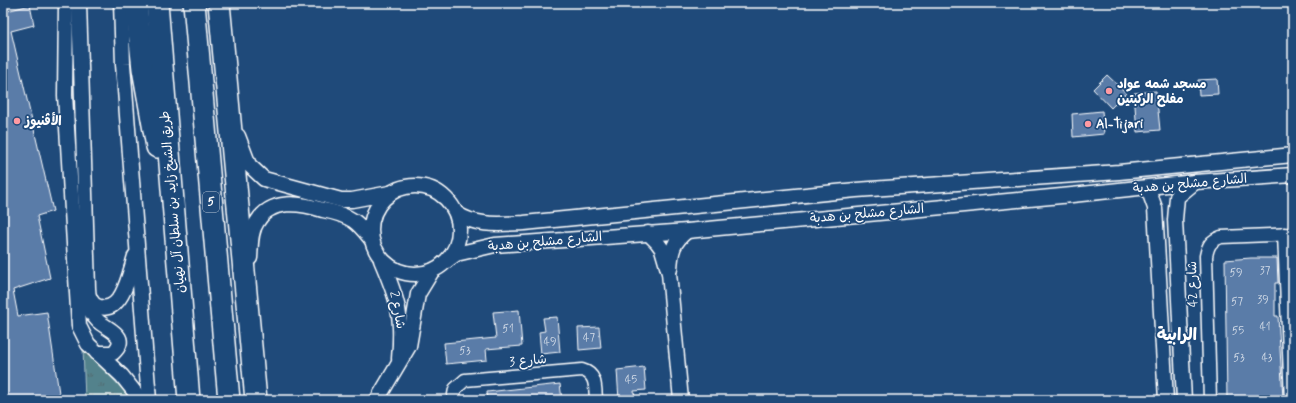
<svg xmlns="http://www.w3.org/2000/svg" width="1296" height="403" font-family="Mynerve,'Playpen Sans Arabic',sans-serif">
  <defs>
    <pattern id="grass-tufts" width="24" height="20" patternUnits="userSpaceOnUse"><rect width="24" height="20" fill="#53828c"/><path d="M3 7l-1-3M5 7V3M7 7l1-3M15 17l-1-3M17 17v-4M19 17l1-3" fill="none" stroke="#506a6f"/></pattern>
  </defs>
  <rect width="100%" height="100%" fill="#1f4a7a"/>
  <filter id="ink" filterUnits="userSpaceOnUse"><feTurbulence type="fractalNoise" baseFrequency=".025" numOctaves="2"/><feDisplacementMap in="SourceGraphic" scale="8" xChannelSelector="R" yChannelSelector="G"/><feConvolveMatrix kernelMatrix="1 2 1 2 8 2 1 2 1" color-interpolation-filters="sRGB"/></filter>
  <g filter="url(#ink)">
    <path fill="url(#grass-tufts)" stroke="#a9c0c6" d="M83,348L132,399V400H85Z"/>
    <g fill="#5a7ba8" stroke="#fff">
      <path d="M30,5L34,25L11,31L53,211L37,216L50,278L13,290L18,316L47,312L60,400H3V10L6,9L7,11Z"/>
      <path d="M1107,75L1126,93L1111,108L1093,89Z"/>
      <path d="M1217,79L1218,94L1199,95L1198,80Z"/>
      <path d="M1156,91L1160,130L1137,132L1134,93Z"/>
      <path d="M1102,111L1104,134L1073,137L1072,114Z"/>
      <path d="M1251,258H1277L1278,283H1275V316H1278L1283,399L1227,400L1225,260Z"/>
      <path d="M519,310L522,346L486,349L487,360L446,364L444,343L496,338L493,312Z"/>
      <path d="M557,317L560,352L541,354L539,332L545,331L543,318Z"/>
      <path d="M599,327L601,348L579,350L578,328Z"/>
      <path d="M644,367L646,390L634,391L635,400H619L617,370Z"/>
      <path d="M560,384L562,400H488L487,392Z"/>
    </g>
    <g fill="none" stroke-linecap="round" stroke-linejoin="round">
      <g stroke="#fff" stroke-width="15">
        <g id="minor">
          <path d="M1284,234L1291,400"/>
          <path d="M453,400L455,389L465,380L582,370C597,374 595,388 596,400"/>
          <path d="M1210,400L1206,256C1208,246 1210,241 1221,237L1293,234"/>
        </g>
      </g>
      <g stroke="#fff" stroke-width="17">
        <g id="tertiary">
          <path d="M66,3L65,95L79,326L88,344L122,376L141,400"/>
          <path d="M79,3L88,288C88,296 91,305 100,307C123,313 130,271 135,256"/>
          <path d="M121,3L123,64L149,400"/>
          <path d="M238,136L249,165L264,179L341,200H352L390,193"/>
          <circle cx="415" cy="230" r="44"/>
          <path d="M1145,188L1150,194L1155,208L1166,400"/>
          <path d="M456,213C476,227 500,224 524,223L856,190L1119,172L1293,155"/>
          <path d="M648,233L657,242L662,249L669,273L681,400"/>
          <path d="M250,258C251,246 250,232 257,222C271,198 300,203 323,210C334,212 345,215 354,221C361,226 366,233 371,239"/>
          <path d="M381,260C398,300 403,315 399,359"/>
          <path d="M445,262L456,254L495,245L687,231L1072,195L1195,182L1293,175"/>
          <path d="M670,269C671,251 673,242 687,231"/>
          <path d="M87,299C88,308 92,315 98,321C108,330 131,336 113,353H97"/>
          <path d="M377,400L409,346L418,294L432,271"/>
          <path d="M1184,400L1175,220L1177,197L1195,182"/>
        </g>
      </g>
      <g stroke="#fff" stroke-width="24">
        <g id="motorway">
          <path d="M136,3L143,69L157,147"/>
          <path d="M157,3L189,400"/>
          <path d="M194,3L229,400"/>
          <path d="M219,3L256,400"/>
        </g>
      </g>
      <use href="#minor" stroke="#1f4a7a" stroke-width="12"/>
      <use href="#tertiary" stroke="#1f4a7a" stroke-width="14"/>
      <use href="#motorway" stroke="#1f4a7a" stroke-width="21"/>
    </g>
  </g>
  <g fill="#ff9aa2" stroke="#1f4a7a" stroke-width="1.5">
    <circle cx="1109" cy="91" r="4"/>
    <circle cx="17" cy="121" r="4"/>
    <circle cx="1088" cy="124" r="4"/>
  </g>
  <g text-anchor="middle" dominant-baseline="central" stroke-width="3.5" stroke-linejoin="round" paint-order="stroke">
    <g font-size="11" fill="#d6dee9">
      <text x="1265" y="271">37</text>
      <text x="1236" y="273">59</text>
      <text x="1263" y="300">39</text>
      <text x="1237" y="302">57</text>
      <text x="1265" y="327">41</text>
      <text x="508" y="329">51</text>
      <text x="1238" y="331">55</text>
      <text x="589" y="338">47</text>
      <text x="550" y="342">49</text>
      <text x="465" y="351">53</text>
      <text x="1239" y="358">53</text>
      <text x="1267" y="358">43</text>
      <text x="631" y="380">45</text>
    </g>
    <rect fill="#1f4a7a" stroke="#bcc9d7" stroke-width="1" x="203" y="192" width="16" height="20" rx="3"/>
    <g font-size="12" font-weight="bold" fill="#fff">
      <text x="211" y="202">5</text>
    </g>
    <g font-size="13" font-weight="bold" fill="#fff" stroke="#1f4a7a" text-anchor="start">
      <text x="1117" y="84">مسجد شمه عواد<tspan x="1117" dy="15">مفلح الركبتين</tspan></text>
      <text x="25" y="121">الأڤنيوز</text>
      <text x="1096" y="124">Al-Tijari</text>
    </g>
    <g font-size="13" fill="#fff" stroke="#1f4a7a">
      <text transform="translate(1190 184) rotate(-5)">الشارع مشلح بن هدبة</text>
      <text transform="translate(173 202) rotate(-95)">طريق الشيخ زايد بن سلطان آل نهيان</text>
      <text transform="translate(867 214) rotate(-5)">الشارع مشلح بن هدبة</text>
      <text transform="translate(545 242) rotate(-5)">الشارع مشلح بن هدبة</text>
      <text transform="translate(1193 284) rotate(-91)">شارع 42</text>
      <text transform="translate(397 310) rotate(79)">شارع 2</text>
      <text transform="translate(528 361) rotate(-5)">شارع 3</text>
    </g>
    <g font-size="17" font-weight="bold" fill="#fff" stroke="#1f4a7a">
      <text x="1177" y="335">الرابية</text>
    </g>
  </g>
  <rect width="1296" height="403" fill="none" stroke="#1f4a7a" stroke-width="16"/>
  <rect x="8" y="8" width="1280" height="387" fill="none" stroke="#fff" stroke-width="1.5" filter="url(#ink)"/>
</svg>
